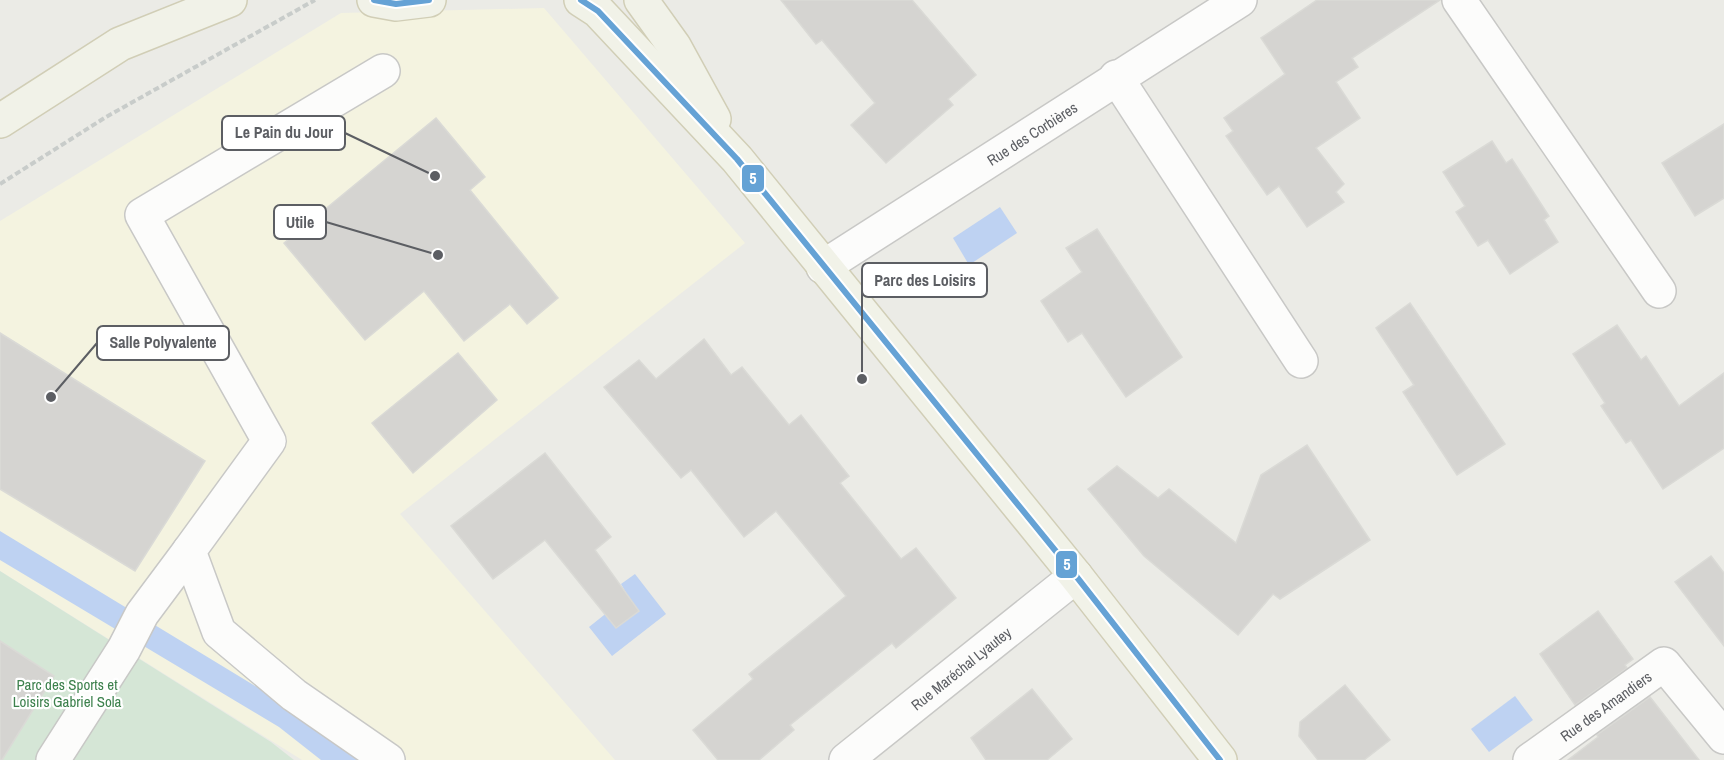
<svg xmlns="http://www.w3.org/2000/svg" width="1724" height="760" font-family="'Archivo Narrow',sans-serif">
  <rect width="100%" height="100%" fill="#ebebe6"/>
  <path fill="#f4f3e0" d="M544,8L745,243L400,514L615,760H302L0,571V221L341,13Z"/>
  <path fill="#d5e6d6" d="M0,571L271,742L294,760H0Z"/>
  <g fill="#bed2f2">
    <path d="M1000,207L1017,233L969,265L953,238Z"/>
    <path d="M0,531L285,704L363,760H321L279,727L0,560Z"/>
    <path d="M635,574L666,614L612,656L589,627L628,596L621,584Z"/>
    <path d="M1515,696L1533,720L1489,752L1471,729Z"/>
  </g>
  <g fill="#d5d4d1" stroke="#dadad6" stroke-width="1.5">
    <path d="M781,0H912L976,75L948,99L953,105L886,163L851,125L875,103L822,40L816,44Z"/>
    <path d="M1317,0H1440L1352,58L1358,67L1336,82L1360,118L1316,148L1344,184L1336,192L1344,202L1307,227L1279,186L1267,195L1226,136L1233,131L1224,118L1285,74L1261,38Z"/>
    <path d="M436,118L485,177L470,190L558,298L527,324L510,304L464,341L424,291L365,340L284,243Z"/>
    <path d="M1724,124V198L1695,216L1662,163Z"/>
    <path d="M1492,141L1506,163L1512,159L1549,216L1544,220L1558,242L1510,274L1488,240L1478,246L1456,212L1465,206L1443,172Z"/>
    <path d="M1097,229L1182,357L1126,397L1082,333L1068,342L1041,301L1082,272L1066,248Z"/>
    <path d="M1410,303L1505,444L1457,475L1403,392L1414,385L1376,328Z"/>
    <path d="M1617,325L1641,360L1646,356L1679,406L1724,373V448L1663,489L1631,440L1626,443L1601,406L1605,403L1573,354Z"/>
    <path d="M0,333L205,461L135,571L0,489Z"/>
    <path d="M704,339L731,375L742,367L789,425L801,415L849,476L840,483L901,559L916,548L956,598L896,648L892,643L790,725L794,730L759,760H718L693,730L753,679L749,674L846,596L776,511L744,537L691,470L681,478L604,387L639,360L656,379Z"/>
    <path d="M458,353L497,400L413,473L372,423Z"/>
    <path d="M1307,445L1370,540L1280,599L1273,594L1238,635L1144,556L1088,489L1117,466L1158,498L1169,489L1236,543L1261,475Z"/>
    <path d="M545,453L611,537L595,550L639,611L616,628L545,540L493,579L451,526Z"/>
    <path d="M1711,556L1724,573V646L1675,582Z"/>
    <path d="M1598,611L1633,659L1625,665L1627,668L1575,705L1540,654Z"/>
    <path d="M0,641L54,676L2,760H0Z"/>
    <path d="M1345,685L1390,740L1364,760H1318L1299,736L1300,722Z"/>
    <path d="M1032,689L1072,739L1047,760H986L971,738Z"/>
    <path d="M1650,697L1699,760H1568L1598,737L1597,735Z"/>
  </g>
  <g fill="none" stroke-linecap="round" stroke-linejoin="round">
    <g stroke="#c8c8c6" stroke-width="36">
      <g id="minor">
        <path d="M1459,0L1659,291"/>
        <path d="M383,71L142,215L269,441L189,551L219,632L294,695L388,760"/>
        <path d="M1116,77L1301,361"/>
        <path id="s1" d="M823,267L1240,0"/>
        <path d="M53,760L124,649L142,614L189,551"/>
        <path id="s2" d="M846,760L1076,576"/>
        <path id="s3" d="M1530,760L1664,664L1724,737"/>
      </g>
    </g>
    <g stroke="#d1ceb6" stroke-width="36">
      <g id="major">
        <path d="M374,0L396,4L429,0"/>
        <path d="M581,0L598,11L737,159L1076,576L1220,760"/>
        <path d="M641,0L674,46L714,119"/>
        <path d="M0,121L120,44L230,0"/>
      </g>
    </g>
    <path stroke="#c8ccca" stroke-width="4" stroke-dasharray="6 3" stroke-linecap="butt" d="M0,184L106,117L315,0"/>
    <use href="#minor" stroke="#fcfcfb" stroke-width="33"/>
    <use href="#major" stroke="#f1f2e8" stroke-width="33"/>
    <g stroke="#fff" stroke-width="10">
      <g id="bus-1">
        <path d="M374,0L396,4L429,0"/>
        <path d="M581,0L598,11L737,159L1076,576L1220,760"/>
      </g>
    </g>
    <use href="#bus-1" stroke="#65a2d5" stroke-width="6"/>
  </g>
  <g text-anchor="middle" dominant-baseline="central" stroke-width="4.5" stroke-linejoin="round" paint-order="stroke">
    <g font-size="15" fill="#5c5e63" stroke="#fff">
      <text stroke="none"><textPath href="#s1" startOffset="248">Rue des Corbières</textPath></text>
      <text stroke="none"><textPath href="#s2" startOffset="147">Rue Maréchal Lyautey</textPath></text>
      <text stroke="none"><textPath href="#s3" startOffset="93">Rue des Amandiers</textPath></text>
    </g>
    <g font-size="15" fill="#3d814d" stroke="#fff">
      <text x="67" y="684">Parc des Sports et<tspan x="67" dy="17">Loisirs Gabriel Sola</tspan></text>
    </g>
  </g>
  <path fill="none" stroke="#5c5e63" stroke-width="2" d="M435 176L345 133M438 255L326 222M862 379L862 280M51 397L97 343"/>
  <g fill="#5c5e63" stroke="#fff" stroke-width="2">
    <circle cx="435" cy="176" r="6"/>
    <circle cx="438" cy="255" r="6"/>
    <circle cx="862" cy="379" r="6"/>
    <circle cx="51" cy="397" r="6"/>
  </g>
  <g fill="#fff" stroke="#5c5e63" stroke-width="2">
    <rect x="222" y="116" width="123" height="34" rx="6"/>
    <rect x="274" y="205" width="52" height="34" rx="6"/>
    <rect x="862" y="263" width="125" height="34" rx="6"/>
    <rect x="97" y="326" width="132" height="34" rx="6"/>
  </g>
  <g font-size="16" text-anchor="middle" font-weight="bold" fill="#5c5e63">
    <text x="284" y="138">Le Pain du Jour</text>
    <text x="300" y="228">Utile</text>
    <text x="925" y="286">Parc des Loisirs</text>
    <text x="163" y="348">Salle Polyvalente</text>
  </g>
  <g stroke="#fff" stroke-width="2">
    <rect x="741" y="164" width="24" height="29" rx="6" fill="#65a2d5"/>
    <rect x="1055" y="550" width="23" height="29" rx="6" fill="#65a2d5"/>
  </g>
  <g font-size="16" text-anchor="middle" font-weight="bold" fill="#fff">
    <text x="753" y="184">5</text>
    <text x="1067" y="570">5</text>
  </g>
</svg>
